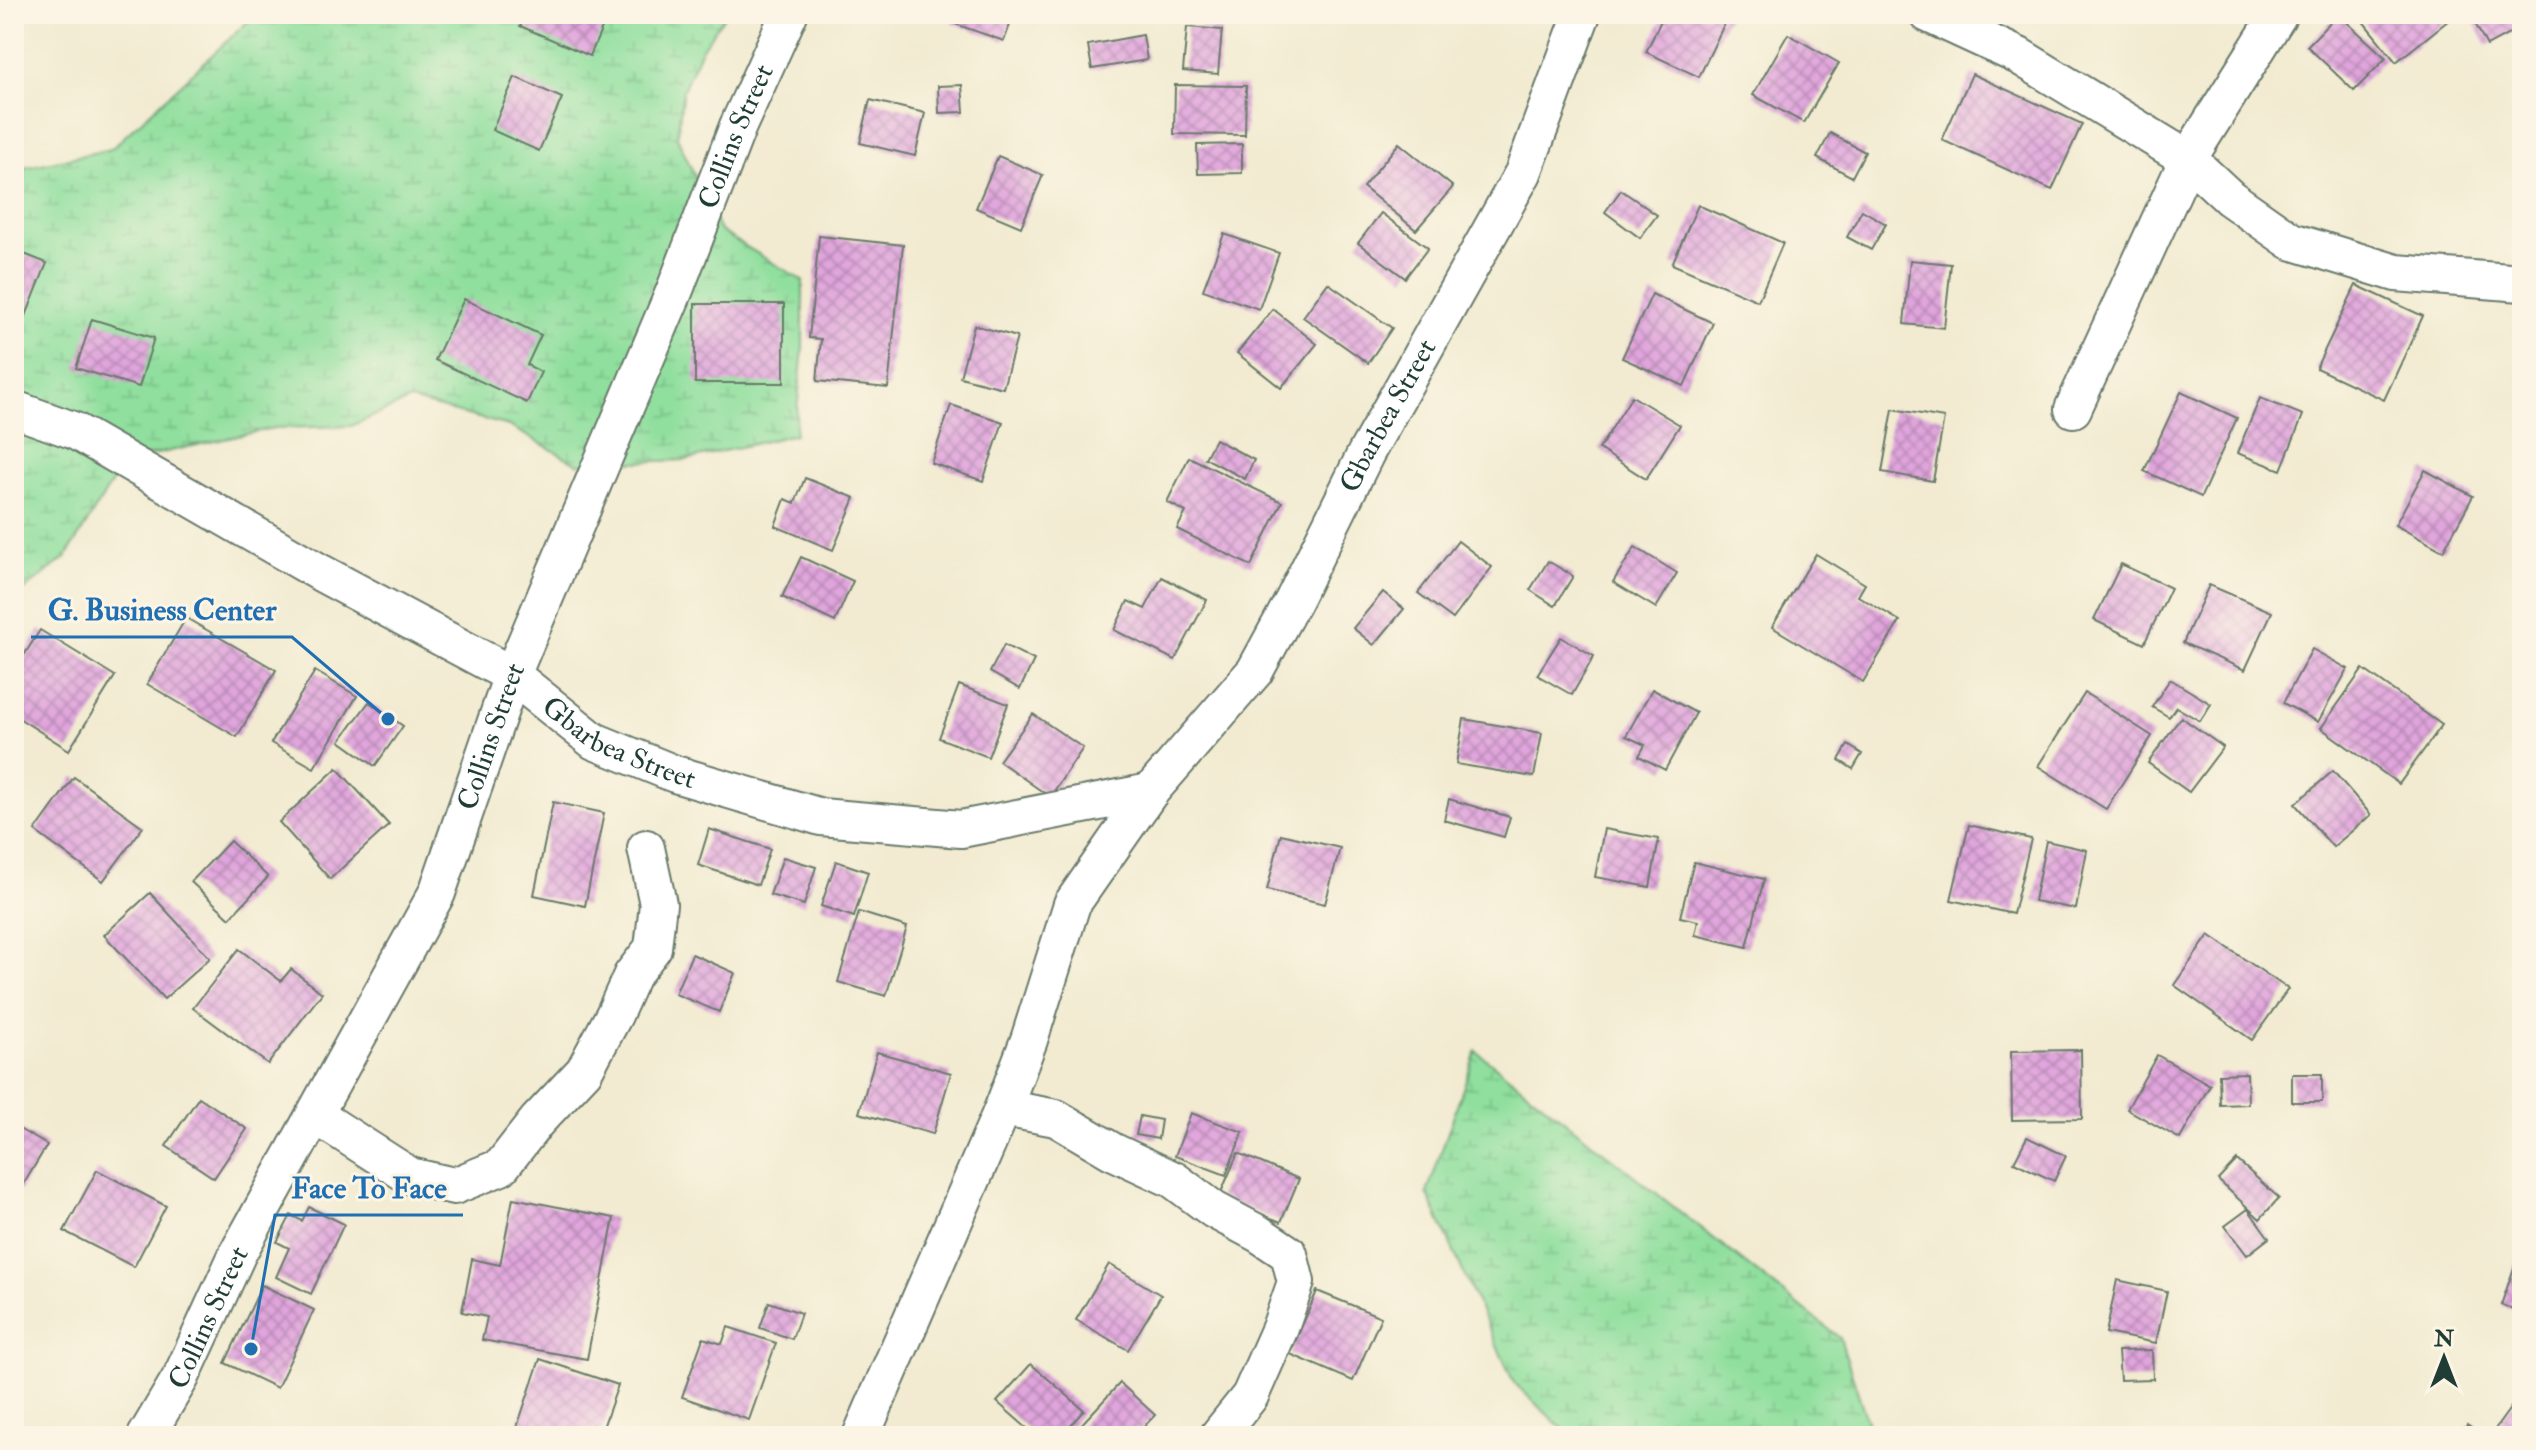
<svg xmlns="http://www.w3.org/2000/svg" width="2536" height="1450" font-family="'IM FELL Double Pica',serif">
  <defs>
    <pattern id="wetland-marsh" width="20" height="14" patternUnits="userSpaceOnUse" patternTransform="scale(2)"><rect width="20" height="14" fill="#90df9e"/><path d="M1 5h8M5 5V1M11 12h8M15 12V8" fill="none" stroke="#7cc089"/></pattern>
    <pattern id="building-cross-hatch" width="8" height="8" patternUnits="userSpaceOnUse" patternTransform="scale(2)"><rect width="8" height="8" fill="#e1a5dd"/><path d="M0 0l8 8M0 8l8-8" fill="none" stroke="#b688b4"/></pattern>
  </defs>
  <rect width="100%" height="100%" fill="#fcf5e5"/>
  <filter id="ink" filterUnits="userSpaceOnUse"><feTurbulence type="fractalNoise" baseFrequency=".0125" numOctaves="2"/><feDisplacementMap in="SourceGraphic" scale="16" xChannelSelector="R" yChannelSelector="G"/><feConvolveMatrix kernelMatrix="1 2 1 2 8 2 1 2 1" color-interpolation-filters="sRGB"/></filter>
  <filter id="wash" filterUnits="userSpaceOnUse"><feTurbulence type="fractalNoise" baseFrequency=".006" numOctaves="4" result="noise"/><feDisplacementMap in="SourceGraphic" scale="32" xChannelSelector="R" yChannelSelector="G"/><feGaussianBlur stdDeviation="1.8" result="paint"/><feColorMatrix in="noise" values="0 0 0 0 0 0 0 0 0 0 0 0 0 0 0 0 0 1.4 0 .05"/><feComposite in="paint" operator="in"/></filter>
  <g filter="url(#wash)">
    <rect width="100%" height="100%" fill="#f2ebd1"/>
    <g fill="url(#wetland-marsh)" stroke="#588e69" stroke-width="2">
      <path d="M256,14H726L700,51L683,90L677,137L720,231L803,281V347L795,434L686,460L578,464L509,426L410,400L351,426L274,428L125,461L66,557L14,598V170L111,149Z"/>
      <path d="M1476,1051L1840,1338L1872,1436H1570L1514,1383L1427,1193Z"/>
    </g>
    <g id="blocks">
      <g fill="url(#building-cross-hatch)">
        <path d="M526,14H608L590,56L520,26Z"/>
        <path d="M955,14H1014L1004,41L952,23Z"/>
        <path d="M1664,14H1729L1699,77L1646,52Z"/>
        <path d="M2338,14L2386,58L2354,91L2307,46Z"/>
        <path d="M2357,14H2452L2454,16L2396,62Z"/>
        <path d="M2470,14H2522V27L2487,46Z"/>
        <path d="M1187,27L1222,30L1218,74L1183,71Z"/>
        <path d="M1788,34L1839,63L1804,123L1753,95Z"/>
        <path d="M1143,35L1147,60L1092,69L1088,45Z"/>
        <path d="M1972,74L2082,124L2052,190L1942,140Z"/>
        <path d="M515,77L562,98L539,151L492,130Z"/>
        <path d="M962,85L964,112L939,113L938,86Z"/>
        <path d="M1175,85L1246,86L1245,135L1174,134Z"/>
        <path d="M870,100L925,113L915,156L860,143Z"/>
        <path d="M1830,133L1865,152L1852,177L1817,158Z"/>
        <path d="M1399,143L1453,187L1416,230L1363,187Z"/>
        <path d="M1242,144V173L1198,174L1197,145Z"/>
        <path d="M998,156L1043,175L1021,227L976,208Z"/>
        <path d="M1621,190L1657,215L1640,238L1605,212Z"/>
        <path d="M1698,205L1783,243L1758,301L1672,264Z"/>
        <path d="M1862,210L1886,224L1871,250L1847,237Z"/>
        <path d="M1381,213L1428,248L1405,278L1358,243Z"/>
        <path d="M1224,234L1279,253L1259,309L1203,290Z"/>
        <path d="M819,236L903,245L888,388L817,381L821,339L809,338Z"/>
        <path d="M14,250L47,263L14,346Z"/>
        <path d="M1910,260L1951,264L1944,328L1904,324Z"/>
        <path d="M1328,283L1392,328L1368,363L1303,317Z"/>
        <path d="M2356,285L2423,316L2384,400L2316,368Z"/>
        <path d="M1652,294L1713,323L1684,386L1622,358Z"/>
        <path d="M464,299L541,335L527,365L541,372L527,403L435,360Z"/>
        <rect x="695" y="304" width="89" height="79"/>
        <path d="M1273,309L1317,344L1281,388L1237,353Z"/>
        <path d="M92,319L154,338L139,387L76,368Z"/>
        <path d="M974,325L1017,337L1003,388L960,377Z"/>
        <path d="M2181,392L2237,418L2201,497L2144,471Z"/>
        <path d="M1632,396L1680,425L1646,479L1599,449Z"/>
        <path d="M2260,398L2303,415L2281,470L2237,453Z"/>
        <path d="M951,405L1003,422L983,481L931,463Z"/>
        <path d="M1893,409L1944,418L1933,481L1882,472Z"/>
        <path d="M1215,439L1254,460L1245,479L1205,458Z"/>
        <path d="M1189,457L1282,502L1251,566L1177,529L1186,512L1167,502Z"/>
        <path d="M2425,470L2473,496L2443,551L2395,525Z"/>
        <path d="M805,478L855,498L833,550L775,526L785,499L795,503Z"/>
        <path d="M1458,541L1492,567L1453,619L1418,593Z"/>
        <path d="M1635,547L1677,573L1656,608L1613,582Z"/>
        <path d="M1816,554L1865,584L1858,596L1900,621L1863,682L1772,627Z"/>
        <path d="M801,557L853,581L835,622L782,597Z"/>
        <path d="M1548,561L1573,576L1555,606L1530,590Z"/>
        <path d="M2121,564L2171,588L2144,644L2094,620Z"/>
        <path d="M1162,577L1207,600L1175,660L1114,630L1128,601L1145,609Z"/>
        <path d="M2209,585L2272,612L2245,670L2183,643Z"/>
        <path d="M1383,592L1404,609L1374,645L1353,628Z"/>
        <path d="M186,618L276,670L237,737L147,684Z"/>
        <path d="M40,630L115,676L69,750L14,715V671Z"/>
        <path d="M1561,637L1594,656L1572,695L1537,675Z"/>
        <path d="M1004,645L1034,660L1020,689L990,672Z"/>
        <path d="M2312,649L2348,669L2318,722L2283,703Z"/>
        <path d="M2363,669L2442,725L2399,784L2321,728Z"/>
        <path d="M315,671L357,696L314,768L271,743Z"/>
        <path d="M2170,679L2211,704L2200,721L2176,707L2169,717L2152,707Z"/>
        <path d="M959,685L1008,704L988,757L939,738Z"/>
        <path d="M1652,689L1696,713L1665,770L1639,756L1645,745L1626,736Z"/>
        <path d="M2085,693L2152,736L2106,809L2038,766Z"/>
        <path d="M369,702L403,726L375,766L340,741Z"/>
        <path d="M1033,714L1083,748L1050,797L999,761Z"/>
        <path d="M2181,717L2223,747L2189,792L2148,763Z"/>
        <path d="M1464,719L1542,733L1534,777L1456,764Z"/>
        <path d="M1848,745L1862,754L1853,769L1839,760Z"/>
        <path d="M337,768L389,825L330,879L279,822Z"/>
        <path d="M2333,771L2371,815L2333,847L2295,804Z"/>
        <path d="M74,777L143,827L103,881L35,831Z"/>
        <path d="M1449,799L1510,817L1504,837L1444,820Z"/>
        <path d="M553,802L604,813L585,906L534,895Z"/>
        <path d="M1969,825L2031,839L2013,914L1951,900Z"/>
        <path d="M709,829L770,849L758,885L698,865Z"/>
        <path d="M1604,829L1659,839L1650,887L1595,877Z"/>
        <path d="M1281,834L1340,848L1325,904L1267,890Z"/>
        <path d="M230,841L268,877L230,918L191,882Z"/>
        <path d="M2046,841L2087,850L2076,909L2034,901Z"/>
        <path d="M783,857L816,867L804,905L770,895Z"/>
        <path d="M836,861L868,872L854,917L821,906Z"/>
        <path d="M1694,862L1764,879L1747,947L1695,935L1698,921L1680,917Z"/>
        <path d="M150,893L210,958L164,999L104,935Z"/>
        <path d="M859,912L907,927L886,996L838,982Z"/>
        <path d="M2209,935L2288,989L2252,1040L2174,985Z"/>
        <path d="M239,949L281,981L291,969L322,993L268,1064L193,1008Z"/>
        <path d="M692,954L735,973L719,1012L675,994Z"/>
        <path d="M2081,1050L2082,1119L2012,1120L2011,1051Z"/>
        <path d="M877,1052L951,1073L933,1134L859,1113Z"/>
        <path d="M2157,1055L2210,1085L2180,1139L2127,1109Z"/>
        <path d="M2247,1073L2248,1104L2220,1105L2219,1074Z"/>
        <rect x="2292" y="1074" width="30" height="28"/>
        <path d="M199,1097L247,1129L214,1178L166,1146Z"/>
        <path d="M1191,1113L1243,1132L1226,1175L1175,1156Z"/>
        <path d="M1140,1116L1161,1120L1158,1139L1136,1135Z"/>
        <path d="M14,1126L47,1145L19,1192L14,1189Z"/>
        <path d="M2027,1137L2066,1156L2054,1181L2014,1162Z"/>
        <path d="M1238,1153L1299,1179L1281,1222L1219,1197Z"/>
        <path d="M2237,1160L2279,1198L2260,1219L2218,1180Z"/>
        <path d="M97,1170L166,1206L134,1267L64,1231Z"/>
        <path d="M513,1198L614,1218L587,1359L482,1340L487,1317L462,1312L472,1259L500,1265Z"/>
        <path d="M309,1207L344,1224L311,1294L276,1277L289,1248L277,1242L291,1215L302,1221Z"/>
        <path d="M2248,1209L2269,1238L2247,1255L2225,1226Z"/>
        <path d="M2522,1245V1312L2501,1305Z"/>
        <path d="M1109,1264L1161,1295L1128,1350L1076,1320Z"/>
        <path d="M2117,1280L2167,1291L2156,1343L2106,1333Z"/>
        <path d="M262,1285L314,1310L277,1388L225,1363Z"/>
        <path d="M1317,1291L1381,1317L1353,1381L1290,1354Z"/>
        <path d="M769,1302L801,1313L792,1339L760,1328Z"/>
        <path d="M728,1327L776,1343L749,1420L682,1397L703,1338L722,1344Z"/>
        <path d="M2152,1350L2153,1379L2120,1380L2118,1351Z"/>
        <path d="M540,1359L618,1385L600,1436H514Z"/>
        <path d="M1031,1364L1084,1410L1061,1436H1036L997,1402Z"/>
        <path d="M1120,1383L1155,1415L1135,1436H1084L1077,1429Z"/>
        <path d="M2522,1392V1436H2490Z"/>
        <path d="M2467,1425L2483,1436H2459Z"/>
      </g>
    </g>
  </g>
  <g filter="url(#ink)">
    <use href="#blocks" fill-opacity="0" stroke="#697a6b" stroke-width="2"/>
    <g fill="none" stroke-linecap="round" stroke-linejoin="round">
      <g stroke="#697a6b" stroke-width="40">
        <g id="minor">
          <path d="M1928,14L2019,56L2188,159L2230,198L2291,241L2396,273L2522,283"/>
          <path id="s1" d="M14,409L75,431L321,573L512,675L594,741L675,774L821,817L961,829L1150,792L1072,904L1029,1040L1003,1108L861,1436"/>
          <path d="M2073,409L2188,159L2279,14"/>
          <path id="s2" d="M1150,792L1255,671L1294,599L1366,453L1523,173L1582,14"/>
          <path d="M1003,1108L1056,1118L1112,1151L1174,1180L1214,1210L1259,1234L1289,1254L1296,1282L1280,1328L1250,1396L1218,1436"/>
          <path d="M315,1115L410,1176L454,1186L501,1167L537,1121L584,1071L614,1015L632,975L653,948L658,904L646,848"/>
          <path id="s3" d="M146,1436L181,1377L238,1253L437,893L512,675L674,292L738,126L789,14"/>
        </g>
      </g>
      <use href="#minor" stroke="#fff" stroke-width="36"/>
    </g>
  </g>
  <g text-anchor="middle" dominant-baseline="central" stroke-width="6" stroke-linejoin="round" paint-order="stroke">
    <g font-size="28" fill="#1f3d34" stroke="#fcf5e5">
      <text stroke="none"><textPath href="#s3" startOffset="1430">Collins Street</textPath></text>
      <text stroke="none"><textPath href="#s2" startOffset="448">Gbarbea Street</textPath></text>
      <text stroke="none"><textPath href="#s3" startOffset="782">Collins Street</textPath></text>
      <text stroke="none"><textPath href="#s1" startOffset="694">Gbarbea Street</textPath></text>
      <text stroke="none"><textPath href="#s3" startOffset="134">Collins Street</textPath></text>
    </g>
  </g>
  <path fill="none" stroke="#1f6fb2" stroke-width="3" d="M388 719L292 637H31M251 1349L275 1215H463"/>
  <g fill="#1f6fb2" stroke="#fcf5e5" stroke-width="3">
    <circle cx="388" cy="719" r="8"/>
    <circle cx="251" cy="1349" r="8"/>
  </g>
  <g font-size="30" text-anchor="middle" font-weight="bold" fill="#1f6fb2" stroke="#fcf5e5" stroke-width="6" stroke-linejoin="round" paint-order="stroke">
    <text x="162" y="620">G. Business Center</text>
    <text x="369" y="1198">Face To Face</text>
  </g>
  <rect width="2536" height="1450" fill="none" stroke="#fcf5e5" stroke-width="48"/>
  <g transform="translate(2444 1358)" stroke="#fcf5e5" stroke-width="6" paint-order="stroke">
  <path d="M0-6L14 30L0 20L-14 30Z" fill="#1f3d34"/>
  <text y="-12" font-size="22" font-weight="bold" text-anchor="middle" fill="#1f3d34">N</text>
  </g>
</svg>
